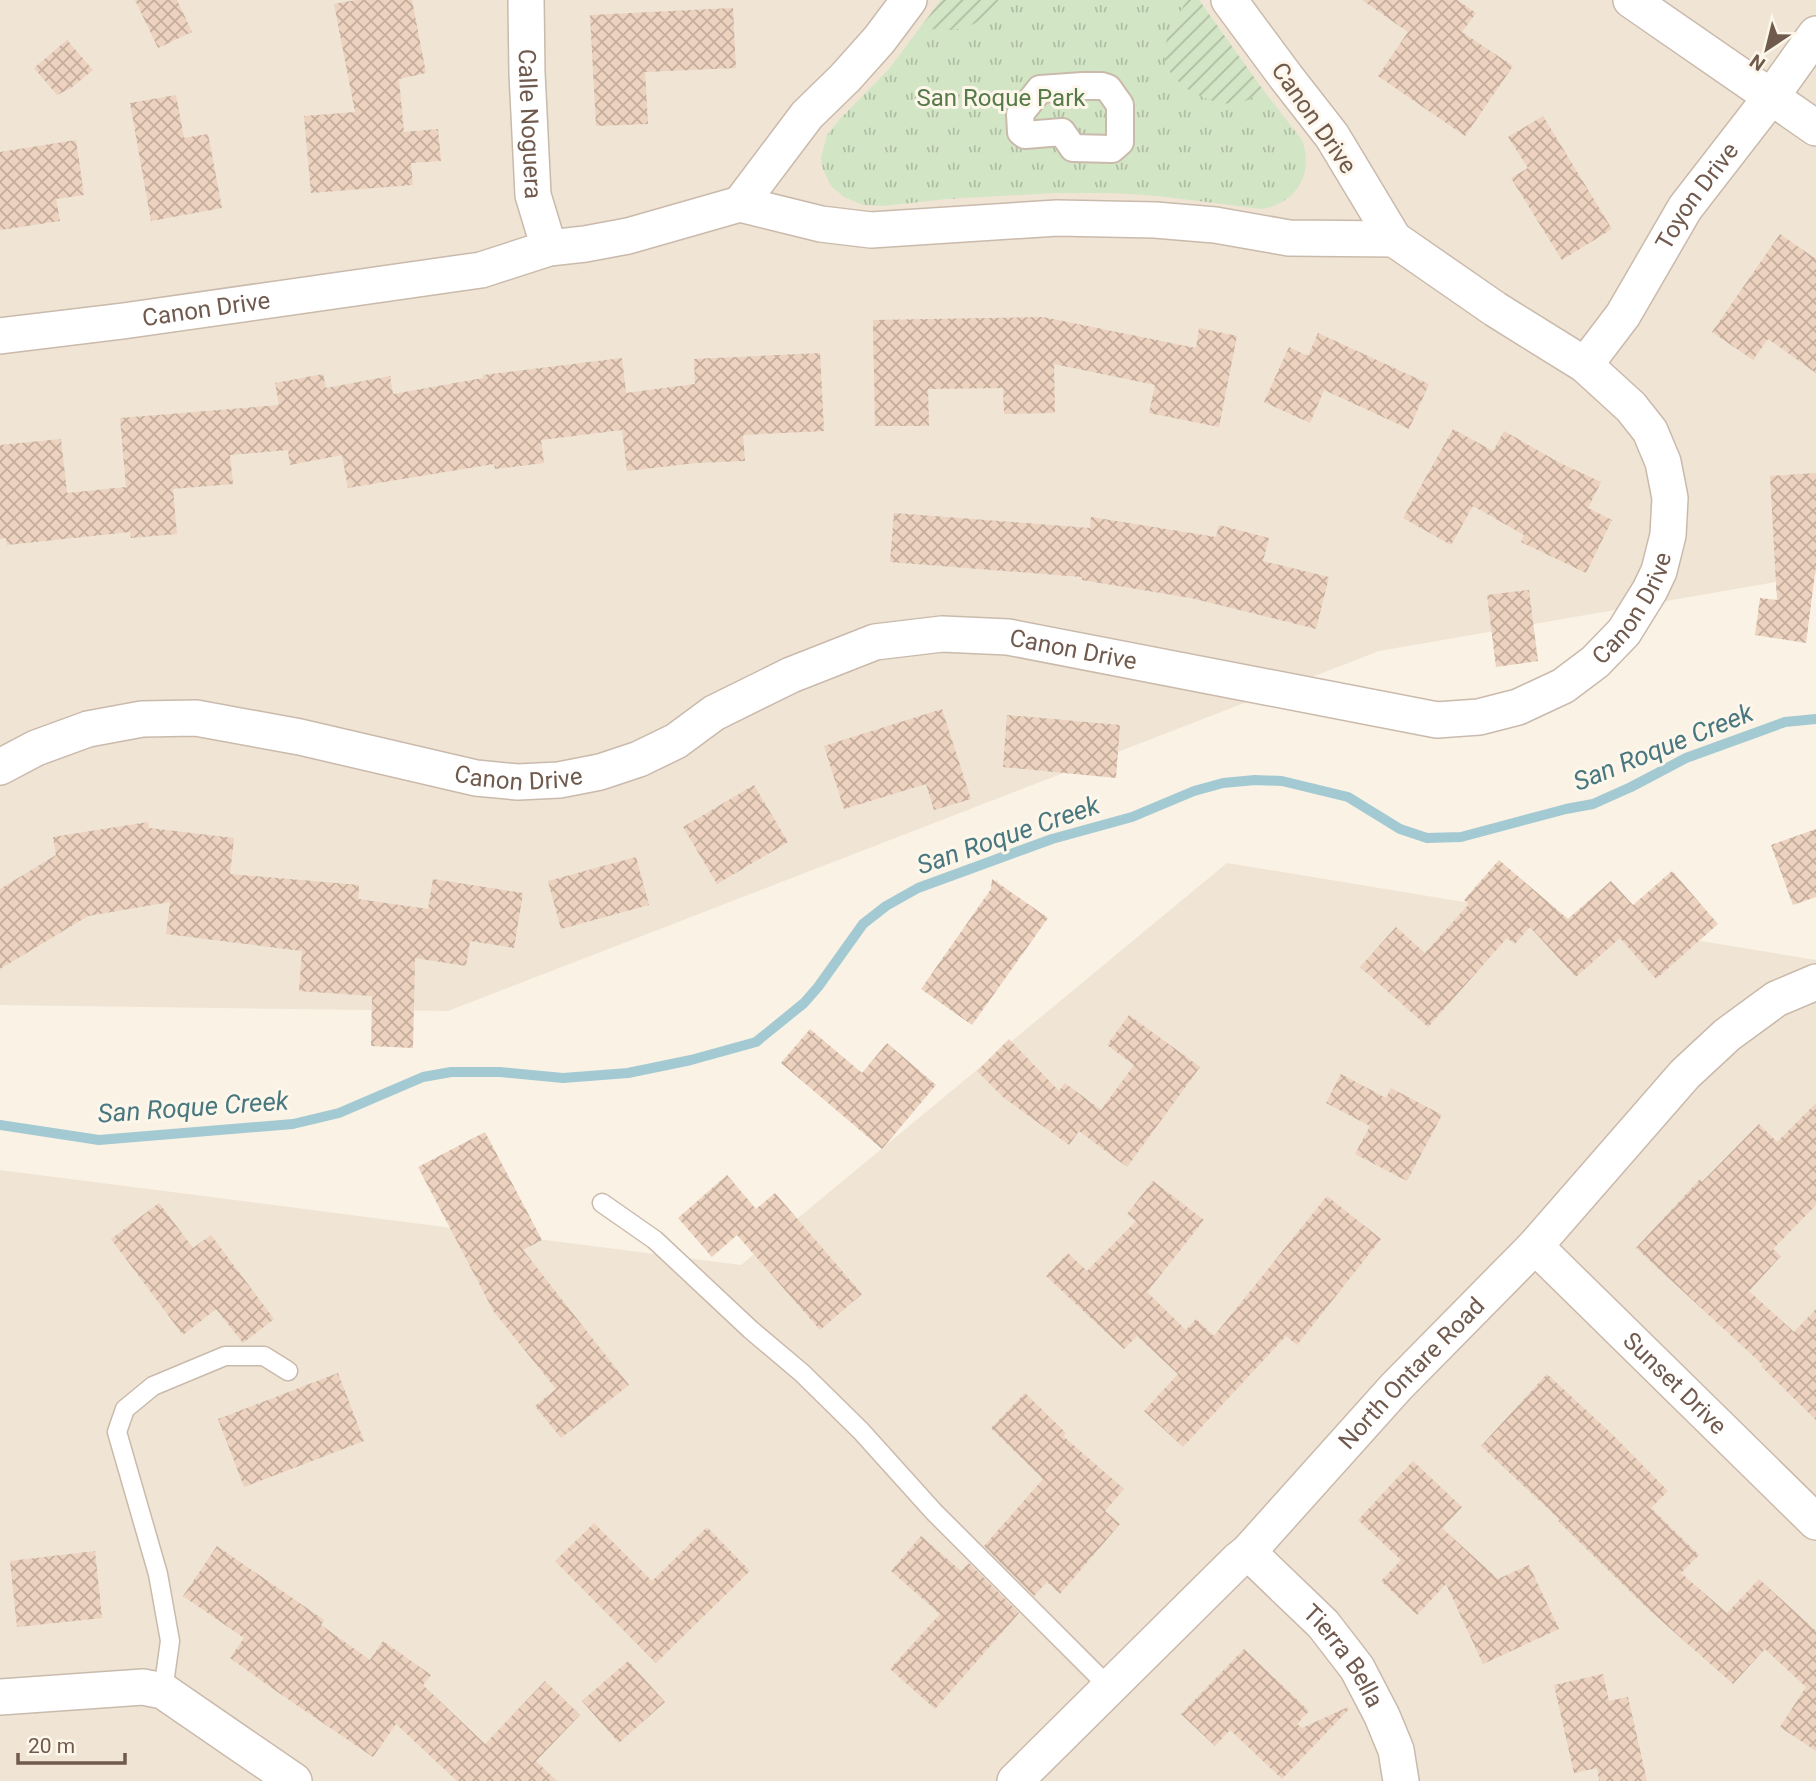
<svg xmlns="http://www.w3.org/2000/svg" width="1816" height="1781" font-family="Roboto,sans-serif">
  <defs>
    <pattern id="grass-tufts" width="24" height="20" patternUnits="userSpaceOnUse" patternTransform="scale(1.75)"><rect width="24" height="20" fill="#d2e6c5"/><path d="M3 7l-1-3M5 7V3M7 7l1-3M15 17l-1-3M17 17v-4M19 17l1-3" fill="none" stroke="#afbda2"/></pattern>
    <pattern id="garden-furrows" width="10" height="10" patternUnits="userSpaceOnUse" patternTransform="scale(1.75)"><rect width="10" height="10" fill="#d2e6c5"/><path d="M-1 1l2-2M0 10L10 0M9 11l2-2" fill="none" stroke="#afbda2"/></pattern>
    <pattern id="building-cross-hatch" width="8" height="8" patternUnits="userSpaceOnUse" patternTransform="scale(1.75)"><rect width="8" height="8" fill="#ecd2bf"/><path d="M0 0l8 8M0 8l8-8" fill="none" stroke="#c4ad9d"/></pattern>
  </defs>
  <rect width="100%" height="100%" fill="#faf2e5"/>
  <g fill="#f0e4d4">
    <path d="M0,0H1816V575L1379,651L448,1011L0,1005Z"/>
    <path d="M1227,863L1816,960V1781H0V1170L741,1265Z"/>
  </g>
  <path fill="url(#grass-tufts)" d="M941,0H1199L1247,69L1302,140C1314,174 1297,203 1262,209L1158,196L1111,193H1054L947,199L883,206L863,205L844,197L831,186L823,169L821,158L827,135L839,120L888,70Z"/>
  <g fill="url(#garden-furrows)">
    <path d="M941,0H999C976,32 957,32 920,28Z"/>
    <path d="M1188,0H1199L1263,90C1256,96 1248,101 1239,103C1214,108 1170,86 1165,60C1162,39 1176,16 1188,0Z"/>
  </g>
  <g fill="none" stroke-linecap="round" stroke-linejoin="round">
    <path stroke="#a3cad2" stroke-width="10" d="M0,1125L99,1140L293,1124L339,1113L423,1077L451,1072H500L563,1078L628,1073L691,1060L756,1042L804,1003L818,987L863,924L886,906L918,888L1052,839L1132,817L1194,791L1223,783L1255,780L1282,781L1348,797L1400,829L1427,838L1461,837L1566,809L1593,804L1631,787L1686,758L1785,722L1816,719"/>
  </g>
  <g fill="url(#building-cross-hatch)">
    <path d="M135,0H177L192,32L158,48Z"/>
    <path d="M356,0H412L426,73L399,79L404,132L438,129L441,161L411,163L413,185L311,193L304,116L355,112L334,4Z"/>
    <path d="M1362,0H1457L1476,13L1462,32L1513,66L1465,136L1378,76L1408,32Z"/>
    <path d="M733,8L736,68L645,72L648,124L596,126L590,15Z"/>
    <path d="M67,40L93,70L71,88L57,95L34,68Z"/>
    <path d="M176,95L184,138L208,134L222,208L151,221L130,103Z"/>
    <path d="M1543,116L1612,229L1562,260L1511,178L1528,168L1508,137Z"/>
    <path d="M76,140L84,195L56,199L60,221L0,230V152Z"/>
    <path d="M1780,234L1816,259V373L1768,339L1753,360L1712,332Z"/>
    <path d="M1043,317L1196,348L1199,328L1237,336L1219,427L1149,413L1155,385L1054,364L1055,413L1004,414L1003,388L928,389L929,426H875L873,320Z"/>
    <path d="M1318,333L1429,384L1409,429L1324,390L1310,423L1264,402L1289,347L1308,356Z"/>
    <path d="M820,353L824,431L743,435L745,461L696,463L627,471L622,430L541,440L544,463L495,469L494,464L348,488L342,455L290,465L288,450L230,455L233,484L173,489L177,534L131,538L130,532L7,545L6,538L0,539V445L61,439L67,493L126,487L120,418L279,405L275,383L323,374L326,388L390,376L393,394L483,378V375L622,358L626,393L695,384L694,359Z"/>
    <path d="M1453,429L1493,451L1504,431L1560,463L1601,482L1588,508L1612,520L1586,573L1521,542L1524,535L1473,506L1451,545L1403,518Z"/>
    <path d="M1816,473V565L1806,643L1755,635L1760,598L1777,600L1770,476Z"/>
    <path d="M894,513L1090,528L1091,517L1216,537L1219,525L1269,538L1263,561L1329,577L1316,629L1191,598L1082,580V577L890,562Z"/>
    <path d="M1529,590L1538,661L1496,667L1487,595Z"/>
    <path d="M942,709L971,799L934,810L926,784L844,809L824,746Z"/>
    <path d="M1007,715L1120,725L1116,778L1003,767Z"/>
    <path d="M754,785L788,842L717,884L683,827Z"/>
    <path d="M148,822L149,828L234,838L230,874L359,885L358,899L428,909L433,879L523,893L514,948L470,941L466,966L415,958L413,1048L371,1046L372,996L299,991L302,951L166,934L170,902L88,916L0,969V889L56,855L53,837Z"/>
    <path d="M1816,829V897L1793,905L1771,845Z"/>
    <path d="M636,857L649,905L561,929L548,881Z"/>
    <path d="M1499,860L1568,919L1611,881L1633,905L1672,871L1718,924L1656,979L1620,938L1576,977L1530,927L1515,944L1507,938L1428,1027L1360,967L1396,927L1425,953L1469,904L1464,900Z"/>
    <path d="M992,879L996,882L997,880L998,883L1048,918L972,1025L921,989L991,889Z"/>
    <path d="M1129,1015L1200,1067L1127,1167L1079,1131L1069,1145L1004,1098L977,1071L1009,1039L1059,1091L1065,1083L1101,1110L1134,1065L1107,1045Z"/>
    <path d="M810,1029L862,1073L887,1043L936,1085L882,1149L781,1063Z"/>
    <path d="M1341,1074L1386,1098L1391,1088L1442,1115L1407,1181L1355,1154L1370,1126L1326,1103Z"/>
    <path d="M1816,1103V1205L1773,1249L1781,1256L1749,1291L1794,1332L1816,1309V1420L1761,1366L1763,1365L1636,1248L1700,1179L1702,1182L1759,1124L1777,1142Z"/>
    <path d="M485,1132L542,1240L523,1250L629,1385L561,1438L535,1406L556,1389L494,1312L418,1167Z"/>
    <path d="M727,1175L756,1209L775,1193L862,1294L820,1330L737,1235L712,1257L678,1218Z"/>
    <path d="M1153,1181L1204,1220L1147,1292L1186,1330L1196,1319L1214,1336L1327,1196L1381,1239L1297,1345L1286,1336L1183,1447L1144,1411L1178,1374L1137,1336L1124,1349L1046,1276L1068,1253L1087,1271L1136,1221L1127,1214Z"/>
    <path d="M159,1203L193,1248L211,1235L274,1319L243,1343L216,1309L183,1335L111,1239Z"/>
    <path d="M338,1373L364,1441L244,1487L218,1419Z"/>
    <path d="M1547,1374L1613,1435L1668,1491L1651,1508L1699,1555L1681,1573L1727,1613L1759,1579L1816,1631V1751L1780,1727L1806,1687L1765,1649L1733,1684L1647,1608L1558,1521L1560,1520L1481,1446Z"/>
    <path d="M1025,1393L1066,1433L1063,1436L1124,1489L1105,1511L1120,1524L1060,1594L1047,1582L1034,1596L984,1546L1043,1479L991,1428Z"/>
    <path d="M1413,1461L1462,1507L1442,1528L1498,1579L1529,1565L1559,1629L1483,1664L1446,1584L1417,1615L1381,1581L1401,1560L1358,1520Z"/>
    <path d="M594,1523L652,1581L707,1527L750,1571L656,1663L555,1561Z"/>
    <path d="M921,1536L961,1571L969,1563L1019,1613L935,1709L890,1669L940,1614L891,1571Z"/>
    <path d="M217,1546L324,1620L321,1625L370,1660L383,1641L431,1675L423,1685L485,1744L545,1681L580,1715L536,1761L557,1781H457L396,1724L373,1757L276,1691L230,1658L244,1638L183,1596Z"/>
    <path d="M95,1551L102,1618L17,1627L10,1561Z"/>
    <path d="M1244,1649L1309,1711L1297,1724L1302,1728L1348,1707L1349,1709L1282,1779L1230,1730L1215,1746L1181,1714Z"/>
    <path d="M628,1661L665,1702L619,1743L582,1701Z"/>
    <path d="M1603,1674L1609,1701L1628,1697L1647,1781H1599L1597,1768L1574,1773L1554,1685Z"/>
  </g>
  <g fill="none" stroke-linecap="round" stroke-linejoin="round">
    <g stroke="#cabaac" stroke-width="21">
      <g id="service">
        <path d="M602,1203L655,1240L751,1330L802,1373L861,1431L934,1512L1109,1687"/>
        <path d="M163,1691L170,1641L158,1574L117,1432L125,1409L153,1386L225,1356H264L288,1371"/>
      </g>
    </g>
    <g stroke="#cabaac" stroke-width="30">
      <path id="pedestrian" d="M1083,86H1102L1108,88L1120,105V142L1112,149L1073,148L1062,132L1025,135L1021,132L1020,114L1040,89Z"/>
    </g>
    <g stroke="#cabaac" stroke-width="38">
      <g id="minor">
        <path id="s1" d="M526,0L527,73L533,195L549,248"/>
        <path d="M1631,0L1816,128"/>
        <path d="M740,204L807,115L845,78L879,40L909,0"/>
        <path id="s2" d="M0,336L123,321L481,270L549,248L585,244L628,236L740,204L821,224L871,230L1057,218L1155,220L1215,225L1289,238L1394,239"/>
        <path id="s3" d="M1585,365L1623,315L1685,208L1771,97L1816,34"/>
        <path id="s4" d="M0,767L36,748L88,729L142,719L196,718L300,737L476,778L518,782L559,780L600,772L639,759L676,741L714,713L791,675L875,642L942,634L1008,637L1437,720L1479,717L1518,707L1563,686L1595,662L1624,632L1650,590L1659,571L1668,535L1670,498L1663,462L1650,431L1631,407L1585,365L1495,309L1394,239L1332,136L1286,77L1229,0"/>
        <path id="s5" d="M1535,1246L1816,1522"/>
        <path id="s6" d="M1248,1552L1323,1624L1357,1668L1382,1716L1396,1750L1401,1781"/>
        <path d="M0,1697L143,1687L163,1691L294,1781"/>
        <path id="s7" d="M1015,1781L1238,1560L1248,1552L1396,1387L1535,1246L1685,1074L1727,1035L1776,999L1816,982"/>
      </g>
    </g>
    <use href="#service" stroke="#fff" stroke-width="18"/>
    <use href="#pedestrian" stroke="#fff" stroke-width="26"/>
    <use href="#minor" stroke="#fff" stroke-width="35"/>
  </g>
  <g text-anchor="middle" dominant-baseline="central" stroke-width="6" stroke-linejoin="round" paint-order="stroke">
    <g font-size="24" fill="#567a49" stroke="#fdf6ea">
      <text x="1001" y="98">San Roque Park</text>
    </g>
    <g font-size="24" fill="#705a4d" stroke="#fdf6ea">
      <text transform="translate(1314 118) rotate(55)">Canon Drive</text>
      <text stroke="none"><textPath href="#s1" startOffset="124">Calle Noguera</textPath></text>
      <text stroke="none"><textPath href="#s3" startOffset="203">Toyon Drive</textPath></text>
      <text stroke="none"><textPath href="#s2" startOffset="208">Canon Drive</textPath></text>
      <text stroke="none"><textPath href="#s4" startOffset="1731">Canon Drive</textPath></text>
      <text stroke="none"><textPath href="#s4" startOffset="1122">Canon Drive</textPath></text>
      <text stroke="none"><textPath href="#s4" startOffset="534">Canon Drive</textPath></text>
      <text stroke="none"><textPath href="#s7" startOffset="569">North Ontare Road</textPath></text>
      <text stroke="none"><textPath href="#s5" startOffset="196">Sunset Drive</textPath></text>
      <text stroke="none"><textPath href="#s6" startOffset="142">Tierra Bella</textPath></text>
    </g>
    <g font-size="26" font-style="italic" fill="#497780" stroke="#fdf6ea">
      <text transform="translate(1663 747) rotate(-22)">San Roque Creek</text>
      <text transform="translate(1008 835) rotate(-19)">San Roque Creek</text>
      <text transform="translate(193 1107) rotate(-4)">San Roque Creek</text>
    </g>
  </g>
  <g transform="translate(1767 49) rotate(215)" stroke="#fdf6ea" stroke-width="5" paint-order="stroke">
  <path d="M0-5L12 26L0 18L-12 26Z" fill="#705a4d"/>
  <text y="-10" font-size="19" font-weight="bold" text-anchor="middle" fill="#705a4d">N</text>
  </g>
  <path d="M18 1753v10h107v-10" fill="none" stroke="#705a4d" stroke-width="3.5"/>
  <text x="28" y="1753" font-size="21" fill="#705a4d" stroke="#fdf6ea" stroke-width="5" paint-order="stroke">20 m</text>
</svg>
